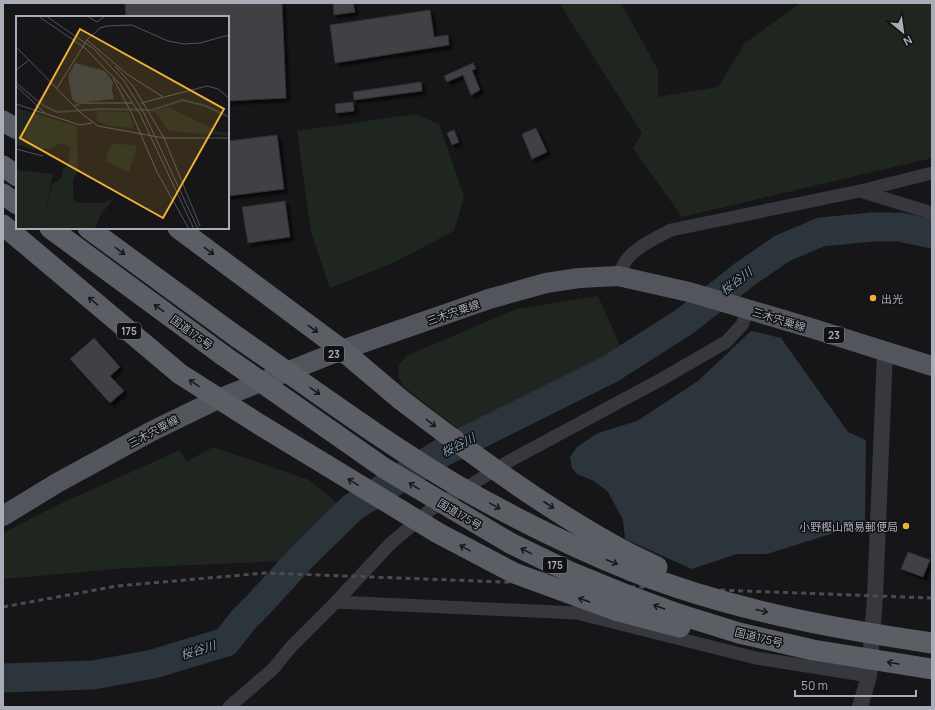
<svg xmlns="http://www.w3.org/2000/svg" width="935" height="710" font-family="Manrope,'Noto Sans JP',sans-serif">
  <defs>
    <filter id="shadow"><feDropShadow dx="3.5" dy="3.5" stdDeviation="1" flood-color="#0009"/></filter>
  </defs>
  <rect width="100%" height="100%" fill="#161618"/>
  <g fill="#1e261f">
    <path d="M559,3H621L658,70V97L718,87L745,43L800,3H932V158L682,217L633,148L642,133Z"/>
    <path d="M415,114L439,124L464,197L454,231L391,264L330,288L311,232L297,131Z"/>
    <path d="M598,296L622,350L558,388L462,432L404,387L398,376L399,364L408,355L516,309Z"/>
    <path d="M213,447L309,480L342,507L281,561L128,568L3,579V533L53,507L180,450L186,462Z"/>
  </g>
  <path fill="#2c353c" d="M751,331L781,338L848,432L866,440L865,529L840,531L767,554H737L692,569L625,539L623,520L608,492L594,481L577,474L572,468L570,457L578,446L598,433L637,421L698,381Z"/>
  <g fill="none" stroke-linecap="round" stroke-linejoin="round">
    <path stroke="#2c353c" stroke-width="29" d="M3,678L93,675L153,664L226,642L244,619L259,604L303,556L353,507L443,452L610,369L684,322L745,274L783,248L821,232L872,227H900L932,234"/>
  </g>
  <g fill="#404145" stroke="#303034" filter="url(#shadow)">
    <path d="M125,3H282L286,98L228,101V17H126Z"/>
    <path d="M333,3H353L355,12L334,15Z"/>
    <path d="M430,10L434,37L448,35L449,45L335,63L330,25Z"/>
    <path d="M473,63L476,69L472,70L480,90L471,95L463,75L447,82L444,76Z"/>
    <path d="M421,82L422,91L354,100L353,92Z"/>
    <path d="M353,102L354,111L336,113L335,104Z"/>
    <path d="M536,128L547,152L532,159L522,134Z"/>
    <path d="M454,130L459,142L452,145L447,133Z"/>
    <path d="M277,135L284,189L228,196V141Z"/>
    <path d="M285,201L290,237L248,243L242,207Z"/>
    <path d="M94,338L120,367L110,376L124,391L110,403L70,359Z"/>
    <path d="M908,552L930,560L923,577L901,569Z"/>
  </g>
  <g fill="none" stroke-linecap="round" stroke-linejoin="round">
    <g stroke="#37383d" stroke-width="13">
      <path d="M860,191L932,213"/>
      <path d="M618,276C621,271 623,264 627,259C638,246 656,238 671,230L860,191L932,173"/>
      <path d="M336,602L577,613L756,658L869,676"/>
      <path d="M229,707L273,669L291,647L336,602L390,544L430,510L511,460L660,380L726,342L742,325L748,310"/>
    </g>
    <path stroke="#37383d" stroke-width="16" d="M860,707L869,676L875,597L885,351"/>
    <path stroke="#53555c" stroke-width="20" d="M3,516L57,483L152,431L218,399L342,350L489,299L546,283L579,278L618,276L689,292L811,328L932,366"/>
    <g stroke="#5b5e65" stroke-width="21">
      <path d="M3,121L17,129"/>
      <path d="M3,166L17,176"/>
      <path d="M3,194L17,204"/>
      <path d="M3,225L180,374L262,426"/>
      <path d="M50,228L224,356"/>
      <path d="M88,228L237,337"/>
      <path d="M178,228L342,350L400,399"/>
    </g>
    <path stroke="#4a4c52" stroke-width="3" stroke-dasharray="5 4" stroke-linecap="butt" d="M3,607L117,586L265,573L932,598"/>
    <g stroke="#5b5e65" stroke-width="21">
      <path d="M237,337C310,387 382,441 458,486C514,518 572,547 632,571C728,609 830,628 932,643"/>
      <path d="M224,356L384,468L510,543L570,572L624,594L678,614L739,633L813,650L932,669"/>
      <path d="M400,399C468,451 538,503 613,545C627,553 642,560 657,567"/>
      <path d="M262,426L438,533L514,573L615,610L680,627"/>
    </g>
  </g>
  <defs><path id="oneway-shaft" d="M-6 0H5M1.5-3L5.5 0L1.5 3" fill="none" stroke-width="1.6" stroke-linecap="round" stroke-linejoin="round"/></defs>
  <g stroke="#18191b">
    <use href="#oneway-shaft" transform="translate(120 251) rotate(36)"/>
    <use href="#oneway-shaft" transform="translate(209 251) rotate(37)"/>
    <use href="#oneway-shaft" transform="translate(93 301) rotate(-140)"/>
    <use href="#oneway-shaft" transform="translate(159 308) rotate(-144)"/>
    <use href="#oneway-shaft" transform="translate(313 329) rotate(37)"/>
    <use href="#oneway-shaft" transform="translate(194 383) rotate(-146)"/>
    <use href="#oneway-shaft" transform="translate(315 391) rotate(35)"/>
    <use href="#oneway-shaft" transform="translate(431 423) rotate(38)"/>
    <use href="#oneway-shaft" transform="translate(353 482) rotate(-149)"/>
    <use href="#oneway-shaft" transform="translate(414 486) rotate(-148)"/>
    <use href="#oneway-shaft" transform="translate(549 505) rotate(33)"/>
    <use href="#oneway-shaft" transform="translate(495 506) rotate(29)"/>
    <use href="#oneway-shaft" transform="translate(465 548) rotate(-151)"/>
    <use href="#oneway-shaft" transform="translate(526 551) rotate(-154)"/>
    <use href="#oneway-shaft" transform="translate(612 562) rotate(23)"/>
    <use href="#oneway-shaft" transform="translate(584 600) rotate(-160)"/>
    <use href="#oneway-shaft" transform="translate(659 607) rotate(-160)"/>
    <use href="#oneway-shaft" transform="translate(762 611) rotate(14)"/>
    <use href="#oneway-shaft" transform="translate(893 663) rotate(-171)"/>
  </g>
  <g fill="#f2b134" stroke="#111113" stroke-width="1.5">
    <circle cx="873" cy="298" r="4"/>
    <circle cx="906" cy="526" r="4"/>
  </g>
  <g text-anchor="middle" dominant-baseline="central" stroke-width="3" stroke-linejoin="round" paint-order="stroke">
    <g fill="#111113" stroke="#7b7e86" stroke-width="1">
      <rect x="117" y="323" width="24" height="16" rx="3"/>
      <rect x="824" y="327" width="20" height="16" rx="3"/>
      <rect x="324" y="346" width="20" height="16" rx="3"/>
      <rect x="543" y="557" width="24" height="16" rx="3"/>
    </g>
    <g font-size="10" font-weight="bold" fill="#a8adb8">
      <text x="129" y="331">175</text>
      <text x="834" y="335">23</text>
      <text x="334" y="354">23</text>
      <text x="555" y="565">175</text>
    </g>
    <g font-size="11" fill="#a8adb8" stroke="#111113" text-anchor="start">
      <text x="881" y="298">出光</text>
      <text x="898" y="526" text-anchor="end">小野樫山簡易郵便局</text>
    </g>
    <g font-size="11" fill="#a8adb8" stroke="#111113">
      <text transform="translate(453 312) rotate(-19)">三木宍粟線</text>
      <text transform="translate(779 319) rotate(17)">三木宍粟線</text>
      <text transform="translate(192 332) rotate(36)">国道175号</text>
      <text transform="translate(153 431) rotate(-28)">三木宍粟線</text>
      <text transform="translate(460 514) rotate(31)">国道175号</text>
      <text transform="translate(759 637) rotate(14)">国道175号</text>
    </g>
    <g font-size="12" font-style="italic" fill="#7f9bb3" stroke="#111113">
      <text transform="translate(736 281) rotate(-37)">桜谷川</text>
      <text transform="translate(458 445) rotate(-27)">桜谷川</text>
      <text transform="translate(198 650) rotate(-17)">桜谷川</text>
    </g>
  </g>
  <g transform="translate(16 16)">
    <rect width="213" height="213" fill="#161618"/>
    <path d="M152,91L201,115L213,117V120L153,115L138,95ZM0,92L61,110L62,154L57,164V183L60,186L71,187H86L97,183L84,200L79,213H0V154L37,158L26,212L36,168L46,162V154L52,150L54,131L44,127L36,132L17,134L0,128ZM81,95L113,96L118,110L115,112L94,110L80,105ZM97,128L121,129L113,156L90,145L93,132Z" fill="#1e261f"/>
    <path d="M59,47L89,55L97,66L96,74L98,83L60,87L56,83L52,60Z" fill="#2c353c"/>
    <path fill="none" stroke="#2c353c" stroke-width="2" d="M0,67L28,90L41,96L85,93L136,94L167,84L190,90L213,101"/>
    <path fill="none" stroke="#505258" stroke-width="1" d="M22,0L69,32L104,68L124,98L178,213M30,0L78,33L108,65L128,97L182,213M71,0L81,6L89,0M71,24L111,58L147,81M0,31L66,98L82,110L148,122H213M99,50L117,70L148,122L184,210M0,54L13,44M97,62L116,98L141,156L173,213M0,70L30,98M41,72L71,24L84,12L91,10L116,9L152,25L168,28L184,27L213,19M125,87L191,70L202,73L213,82M0,88L64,109L76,107M59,90L65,87H117M0,133L27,140"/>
    <path fill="#f2b134" fill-opacity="0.15" stroke="#f2b134" stroke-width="2" d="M64,13L208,93L147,202L4,122Z"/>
    <rect width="213" height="213" fill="none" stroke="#a8adb8" stroke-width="2"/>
  </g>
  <rect width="935" height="710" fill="none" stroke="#a8adb8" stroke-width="8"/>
  <g transform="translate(903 32) rotate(151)" stroke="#111113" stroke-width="3" paint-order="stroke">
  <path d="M0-3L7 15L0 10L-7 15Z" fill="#a8adb8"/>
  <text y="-6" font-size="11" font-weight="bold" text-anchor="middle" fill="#a8adb8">N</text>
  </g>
  <path d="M795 690v6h121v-6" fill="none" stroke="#a8adb8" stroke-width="2"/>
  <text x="801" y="690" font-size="12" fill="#a8adb8" stroke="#111113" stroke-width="3" paint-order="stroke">50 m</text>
</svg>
